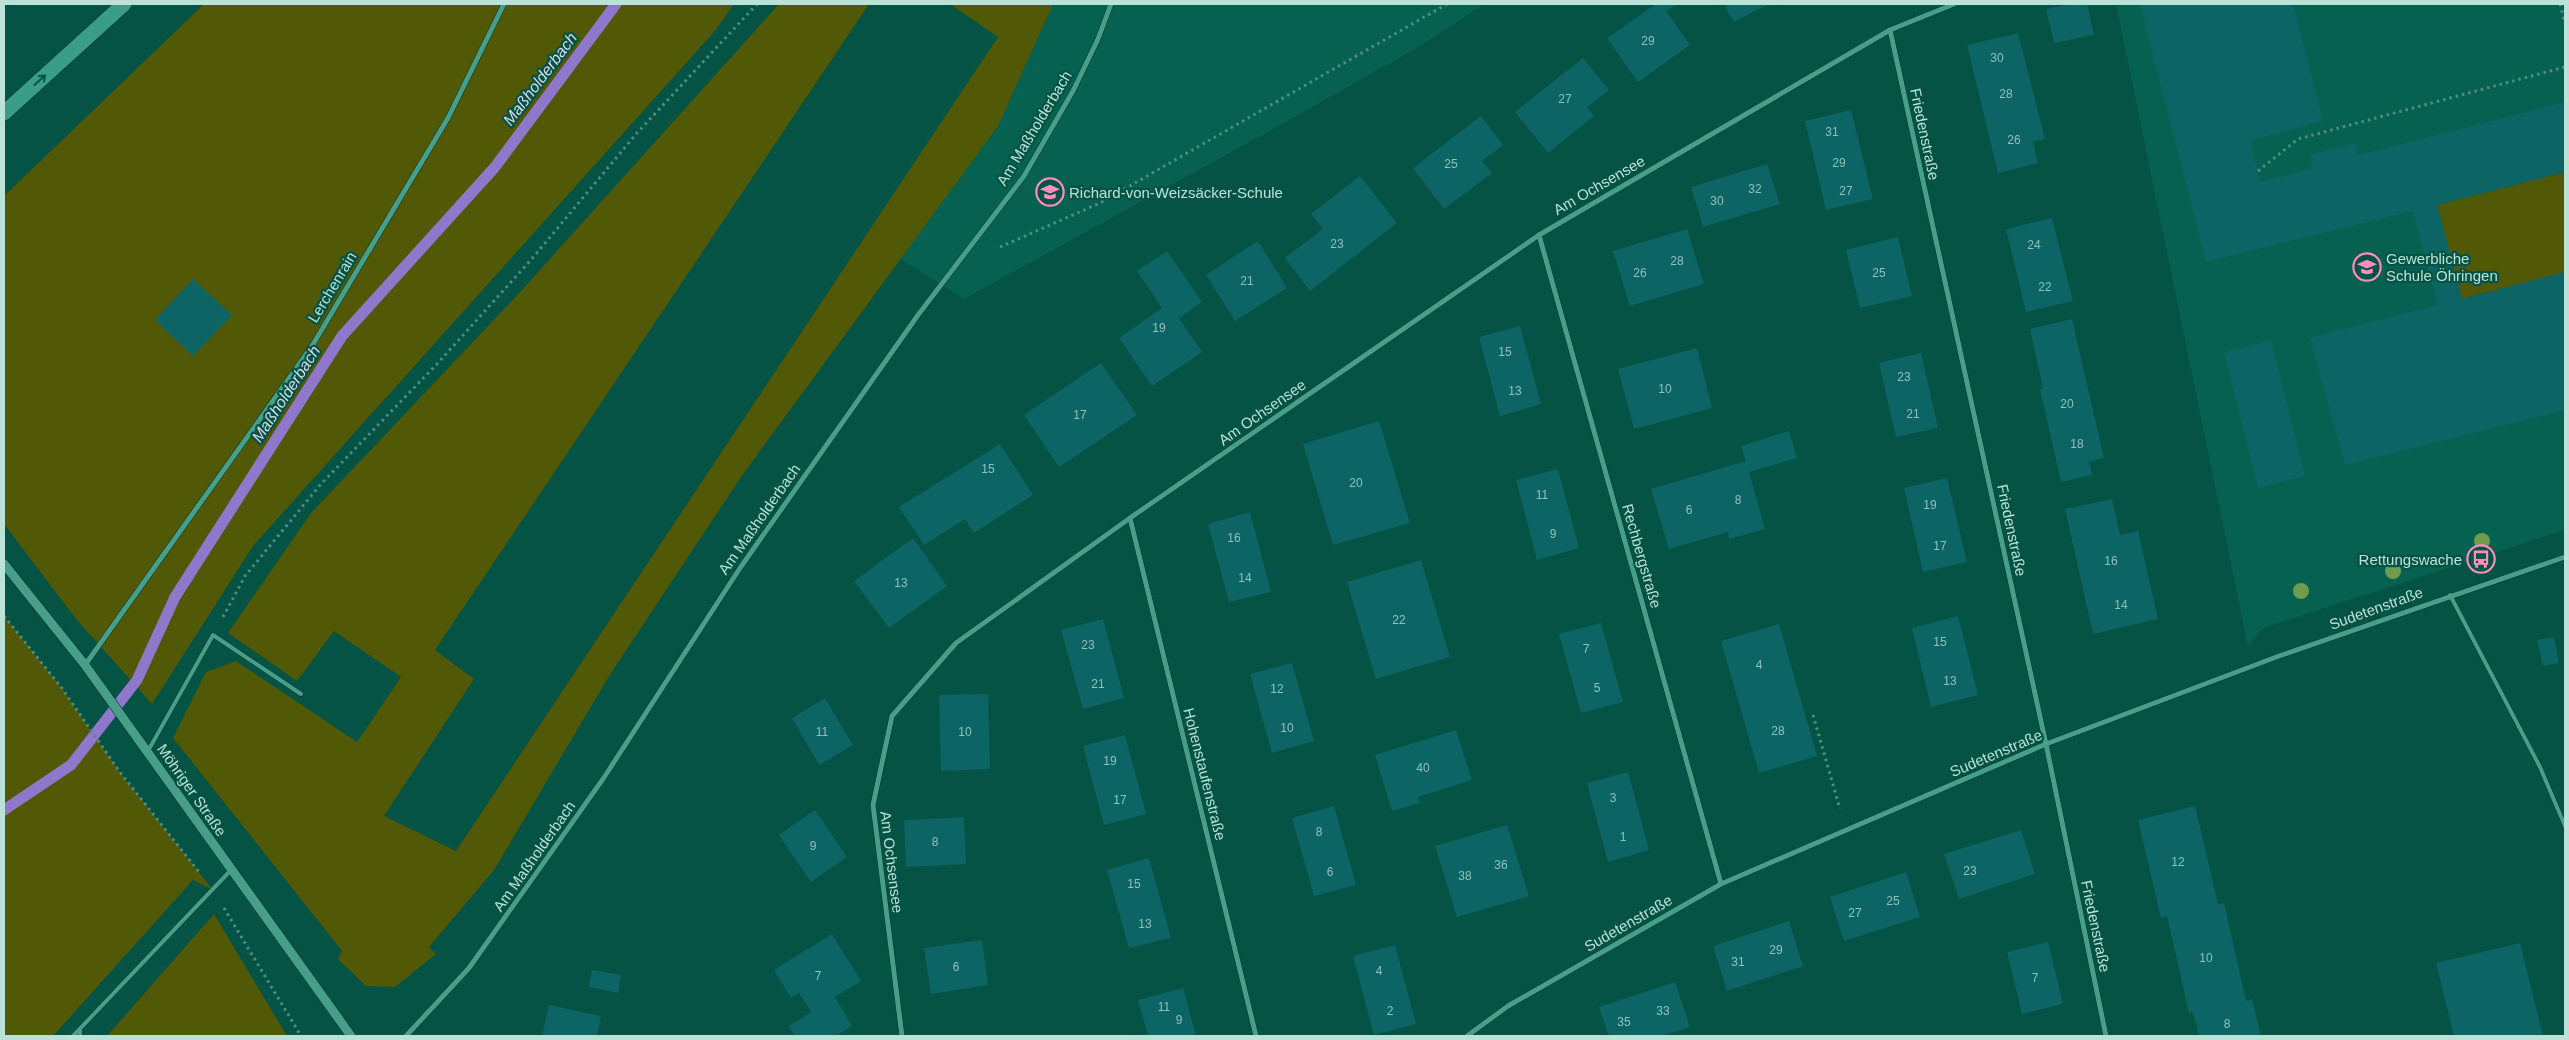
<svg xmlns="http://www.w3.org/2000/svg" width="2569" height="1040" font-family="Arial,sans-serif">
  <rect width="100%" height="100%" fill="#045344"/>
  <g fill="#066151">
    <path d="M1053,4H1484L1420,46L1284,123L964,299L894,255Z"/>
    <path d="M2116,4H2565V530L2263,628L2248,647Z"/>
  </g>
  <g fill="#515806">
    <path d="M204,4H734L714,32L253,546L152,704L76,619L4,524V196Z"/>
    <path d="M779,4H869L435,650L474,679L384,816L456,851L998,37L950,4H1053L998,126L741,477L611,673L494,870L429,947L436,954L395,987L366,986L338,959L342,951L173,738L206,672L236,661L357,742L401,677L334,631L297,681L228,633L311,513L521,291Z"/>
    <path d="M2565,172V272L2462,299L2437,205Z"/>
    <path d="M4,616L61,687L119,771L213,890L193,880L53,1036H4Z"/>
    <path d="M214,914L287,1036H107Z"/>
  </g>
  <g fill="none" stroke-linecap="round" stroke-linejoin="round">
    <path stroke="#8f78cb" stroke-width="11" d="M4,810L71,765L137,680L175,597L342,336L495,167L616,4"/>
  </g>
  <g fill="#0d6465">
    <path d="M1656,4H1677L1666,11L1690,45L1638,82L1607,38Z"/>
    <path d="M1724,4H1768L1734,22Z"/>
    <path d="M2071,4H2087L2094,35L2054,43L2046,9Z"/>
    <path d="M2140,4H2293L2323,121L2250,141L2260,182L2313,169L2309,155L2355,143L2358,155L2565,102V172L2437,205L2462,299L2565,272V410L2345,465L2310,338L2438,305L2413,211L2206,262Z"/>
    <path d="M2018,33L2045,139L2033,142L2038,163L1998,173L1967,45Z"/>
    <path d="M1583,58L1609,90L1587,107L1594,116L1548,153L1515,112Z"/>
    <path d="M1851,110L1873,199L1826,210L1805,121Z"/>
    <path d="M1481,116L1503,145L1482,161L1492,173L1444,209L1413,168Z"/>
    <path d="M1767,164L1780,204L1703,227L1691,187Z"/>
    <path d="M1360,176L1397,223L1310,291L1285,258L1323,229L1311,214Z"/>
    <path d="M2052,218L2073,301L2026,312L2006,229Z"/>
    <path d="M1687,229L1704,284L1630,306L1613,251Z"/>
    <path d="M1898,237L1912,296L1860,308L1846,250Z"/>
    <path d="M1258,241L1287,288L1235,321L1206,275Z"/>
    <path d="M1167,251L1202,302L1179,318L1202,352L1152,386L1119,338L1162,308L1137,271Z"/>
    <path d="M193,279L232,315L193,356L155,320Z"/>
    <path d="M2072,319L2104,458L2089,462L2092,475L2061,482L2040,389L2043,388L2030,329Z"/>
    <path d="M1520,326L1541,404L1500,416L1479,337Z"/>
    <path d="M2271,340L2305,476L2258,488L2224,352Z"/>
    <path d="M1697,348L1712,408L1634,429L1618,369Z"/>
    <path d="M1921,353L1938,428L1896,437L1879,363Z"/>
    <path d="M1101,363L1137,415L1059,467L1024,415Z"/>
    <path d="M1379,421L1410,523L1333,545L1303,444Z"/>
    <path d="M1789,431L1797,458L1749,472L1765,529L1729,539L1728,532L1669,549L1651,489L1746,461L1741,446Z"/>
    <path d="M1000,444L1033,495L974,533L965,519L924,545L899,507Z"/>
    <path d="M1558,469L1579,548L1537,560L1516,480Z"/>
    <path d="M1947,478L1967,562L1923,572L1904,488Z"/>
    <path d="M2112,499L2120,535L2138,531L2158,619L2093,634L2065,509Z"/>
    <path d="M1250,512L1271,592L1229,602L1208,524Z"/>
    <path d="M913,538L947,586L889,628L854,581Z"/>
    <path d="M1421,560L1450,657L1376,679L1347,582Z"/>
    <path d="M1958,616L1978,695L1931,707L1912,628Z"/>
    <path d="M1103,619L1124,698L1083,709L1061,630Z"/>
    <path d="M1601,623L1623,702L1581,713L1559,634Z"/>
    <path d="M1779,624L1817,756L1759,773L1721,641Z"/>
    <path d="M2554,637L2559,663L2543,666L2537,640Z"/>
    <path d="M1292,663L1314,741L1272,753L1250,674Z"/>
    <path d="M988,694L990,769L941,771L939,695Z"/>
    <path d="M825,698L853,745L819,765L792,718Z"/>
    <path d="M1456,730L1472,780L1418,797L1420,803L1392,811L1375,755Z"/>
    <path d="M1125,735L1146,814L1104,825L1083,746Z"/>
    <path d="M1628,772L1649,850L1608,862L1587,783Z"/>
    <path d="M1334,806L1356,885L1314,896L1292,818Z"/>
    <path d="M2195,806L2218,904L2224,903L2246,1001L2252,999L2261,1036H2199L2193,1012L2189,1013L2167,916L2161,918L2138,820Z"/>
    <path d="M815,810L847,857L811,882L779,835Z"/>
    <path d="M964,817L966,864L906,867L904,820Z"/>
    <path d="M1507,825L1529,896L1457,917L1435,846Z"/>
    <path d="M2021,830L2035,874L1959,899L1944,854Z"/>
    <path d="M1149,858L1171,938L1129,948L1107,870Z"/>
    <path d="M1906,872L1920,917L1844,941L1830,897Z"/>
    <path d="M1789,921L1803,966L1727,991L1713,946Z"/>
    <path d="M832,934L861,981L835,997L852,1026L836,1036H795L789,1026L811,1012L799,993L791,998L774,970Z"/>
    <path d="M982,940L988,985L931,994L924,948Z"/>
    <path d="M2048,942L2063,1004L2022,1014L2007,952Z"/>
    <path d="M2520,943L2543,1036H2454L2436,963Z"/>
    <path d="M1395,945L1416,1024L1374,1035L1353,956Z"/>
    <path d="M592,970L621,975L618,993L589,987Z"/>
    <path d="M1675,982L1690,1027L1662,1036H1609L1599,1007Z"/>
    <path d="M1183,988L1196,1036H1148L1138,1000Z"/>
    <path d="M549,1005L601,1016L597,1036H542Z"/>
  </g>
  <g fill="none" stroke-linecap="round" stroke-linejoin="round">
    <g stroke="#01352b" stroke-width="5">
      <g id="service">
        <path d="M2450,595L2540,767L2565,826"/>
        <path d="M148,751L213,635L301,694"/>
        <path d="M80,1029V1036"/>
        <path d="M73,1036L231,870"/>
      </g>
    </g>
    <g stroke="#01352b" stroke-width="6">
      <g id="minor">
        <path d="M1890,30L2046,744L2106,1036"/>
        <path d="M1539,235L1721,884"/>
        <path d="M1130,518L1256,1036"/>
        <path d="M85,665L312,346L448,118L504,4"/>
        <path d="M406,1036L469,968L603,779L740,568L918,315L1024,176L1073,91L1098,39L1111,4"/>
        <path d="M902,1036L873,805L892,716L956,643L1130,518L1539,235L1890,30L1954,4"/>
        <path d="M1467,1036L1508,1006L1721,884L2046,744L2279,656L2565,557"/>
      </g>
    </g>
    <g stroke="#01352b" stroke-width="10">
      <path id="tertiary" d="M4,564L85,665L351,1036"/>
    </g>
    <g stroke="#01352b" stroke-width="16">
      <path id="motorway" d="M4,113L124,4"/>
    </g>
    <g stroke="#4f8e80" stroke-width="3" stroke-dasharray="2.5 4" stroke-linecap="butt">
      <path d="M2560,4L2565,24"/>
      <path d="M2258,171L2298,139L2565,67"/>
      <path d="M1000,247L1100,203L1447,4"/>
      <path d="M4,616L61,687L119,771L199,872"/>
      <path d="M223,617L245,576L321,484L437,364L530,261L637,133L757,4"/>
      <path d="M1813,715L1840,809"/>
      <path d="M224,908L301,1036"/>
    </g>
    <use href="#service" stroke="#479f8a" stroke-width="4"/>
    <use href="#minor" stroke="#479f8a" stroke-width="5"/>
    <use href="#tertiary" stroke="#479f8a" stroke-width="9"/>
    <use href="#motorway" stroke="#3a9d87" stroke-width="15"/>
  </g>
  <g fill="#709c4d">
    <circle cx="2482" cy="541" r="8"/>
    <circle cx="2393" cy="571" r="8"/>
    <circle cx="2301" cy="591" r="8"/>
  </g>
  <defs><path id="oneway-shaft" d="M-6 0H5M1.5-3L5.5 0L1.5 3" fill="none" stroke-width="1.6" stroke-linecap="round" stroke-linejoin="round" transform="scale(1.25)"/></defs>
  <use stroke="#045344" href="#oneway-shaft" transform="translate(40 80) rotate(-42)"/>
  <defs>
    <g id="school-ring" transform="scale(1.4375)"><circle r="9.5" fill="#045344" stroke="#fe8ebc" stroke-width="1.5"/><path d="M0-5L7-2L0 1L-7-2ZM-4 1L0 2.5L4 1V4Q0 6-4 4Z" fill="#fe8ebc"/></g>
    <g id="bus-ring" transform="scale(1.4375)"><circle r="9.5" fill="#045344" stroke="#fe8ebc" stroke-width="1.5"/><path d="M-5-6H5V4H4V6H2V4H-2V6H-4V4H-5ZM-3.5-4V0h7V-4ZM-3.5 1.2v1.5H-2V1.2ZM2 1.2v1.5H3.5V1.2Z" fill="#fe8ebc"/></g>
  </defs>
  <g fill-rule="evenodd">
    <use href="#school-ring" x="1050" y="192"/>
    <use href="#school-ring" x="2367" y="267"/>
    <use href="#bus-ring" x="2481" y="559"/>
  </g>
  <g text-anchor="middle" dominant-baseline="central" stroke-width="4.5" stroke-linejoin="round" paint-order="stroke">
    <g font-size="12" fill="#8fc2ba">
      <text x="1648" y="41">29</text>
      <text x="1997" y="58">30</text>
      <text x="2006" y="94">28</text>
      <text x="1565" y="99">27</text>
      <text x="1832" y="132">31</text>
      <text x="2014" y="140">26</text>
      <text x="1839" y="163">29</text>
      <text x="1451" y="164">25</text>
      <text x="1755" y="189">32</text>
      <text x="1846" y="191">27</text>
      <text x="1717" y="201">30</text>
      <text x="1337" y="244">23</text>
      <text x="2034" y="245">24</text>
      <text x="1677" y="261">28</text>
      <text x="1640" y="273">26</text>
      <text x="1879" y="273">25</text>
      <text x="1247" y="281">21</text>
      <text x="2045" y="287">22</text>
      <text x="1159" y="328">19</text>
      <text x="1505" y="352">15</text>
      <text x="1904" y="377">23</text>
      <text x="1665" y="389">10</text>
      <text x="1515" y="391">13</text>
      <text x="2067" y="404">20</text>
      <text x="1913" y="414">21</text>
      <text x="1080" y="415">17</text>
      <text x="2077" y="444">18</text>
      <text x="988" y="469">15</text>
      <text x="1356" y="483">20</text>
      <text x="1542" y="495">11</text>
      <text x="1738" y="500">8</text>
      <text x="1930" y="505">19</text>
      <text x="1689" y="510">6</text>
      <text x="1553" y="534">9</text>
      <text x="1234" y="538">16</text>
      <text x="1940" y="546">17</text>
      <text x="2111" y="561">16</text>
      <text x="1245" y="578">14</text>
      <text x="901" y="583">13</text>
      <text x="2121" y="605">14</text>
      <text x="1399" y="620">22</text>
      <text x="1940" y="642">15</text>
      <text x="1088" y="645">23</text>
      <text x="1586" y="649">7</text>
      <text x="1759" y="665">4</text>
      <text x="1950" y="681">13</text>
      <text x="1098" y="684">21</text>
      <text x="1597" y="688">5</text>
      <text x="1277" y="689">12</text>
      <text x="1287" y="728">10</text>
      <text x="1778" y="731">28</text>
      <text x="822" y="732">11</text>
      <text x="965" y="732">10</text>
      <text x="1110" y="761">19</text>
      <text x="1423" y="768">40</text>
      <text x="1613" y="798">3</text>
      <text x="1120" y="800">17</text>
      <text x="1319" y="832">8</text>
      <text x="1623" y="837">1</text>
      <text x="935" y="842">8</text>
      <text x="813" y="846">9</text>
      <text x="2178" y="862">12</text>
      <text x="1501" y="865">36</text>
      <text x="1970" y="871">23</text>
      <text x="1330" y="872">6</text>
      <text x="1465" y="876">38</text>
      <text x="1134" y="884">15</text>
      <text x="1893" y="901">25</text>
      <text x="1855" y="913">27</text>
      <text x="1145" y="924">13</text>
      <text x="1776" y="950">29</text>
      <text x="2206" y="958">10</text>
      <text x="1738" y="962">31</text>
      <text x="956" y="967">6</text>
      <text x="1379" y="971">4</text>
      <text x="818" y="976">7</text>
      <text x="2035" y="978">7</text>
      <text x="1164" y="1007">11</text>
      <text x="1390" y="1011">2</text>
      <text x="1663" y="1011">33</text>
      <text x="1179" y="1020">9</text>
      <text x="1624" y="1022">35</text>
      <text x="2227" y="1024">8</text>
    </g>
    <g font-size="15" fill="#bae2d6" stroke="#045344">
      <text transform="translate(1034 128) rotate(-59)">Am Maßholderbach</text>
      <text transform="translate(1925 134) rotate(78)">Friedenstraße</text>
      <text transform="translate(1599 185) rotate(-30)">Am Ochsensee</text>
      <text transform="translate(332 287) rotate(-59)">Lerchenrain</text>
      <text transform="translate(1262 412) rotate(-35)">Am Ochsensee</text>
      <text transform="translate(759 519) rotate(-55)">Am Maßholderbach</text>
      <text transform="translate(2012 530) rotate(78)">Friedenstraße</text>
      <text transform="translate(1642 556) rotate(74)">Rechbergstraße</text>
      <text transform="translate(2376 608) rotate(-20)">Sudetenstraße</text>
      <text transform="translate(1996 753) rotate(-23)">Sudetenstraße</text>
      <text transform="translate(1205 774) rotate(76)">Hohenstaufenstraße</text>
      <text transform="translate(192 790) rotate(55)">Möhriger Straße</text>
      <text transform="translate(534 856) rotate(-55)">Am Maßholderbach</text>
      <text transform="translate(892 862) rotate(83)">Am Ochsensee</text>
      <text transform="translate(1628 923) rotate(-30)">Sudetenstraße</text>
      <text transform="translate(2096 926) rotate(78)">Friedenstraße</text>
    </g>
    <g font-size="15" fill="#bae2d6" stroke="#045344" text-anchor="start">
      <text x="1069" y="192">Richard-von-Weizsäcker-Schule</text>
      <text x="2386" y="258">Gewerbliche<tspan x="2386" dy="17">Schule Öhringen</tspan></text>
      <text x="2462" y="559" text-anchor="end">Rettungswache</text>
    </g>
    <g font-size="16" font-style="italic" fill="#dcd8ee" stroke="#045344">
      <text transform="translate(540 79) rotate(-53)">Maßholderbach</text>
      <text transform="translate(286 394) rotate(-57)">Maßholderbach</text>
    </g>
  </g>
  <rect width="2569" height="1040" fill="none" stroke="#bae2d6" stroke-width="10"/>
</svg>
